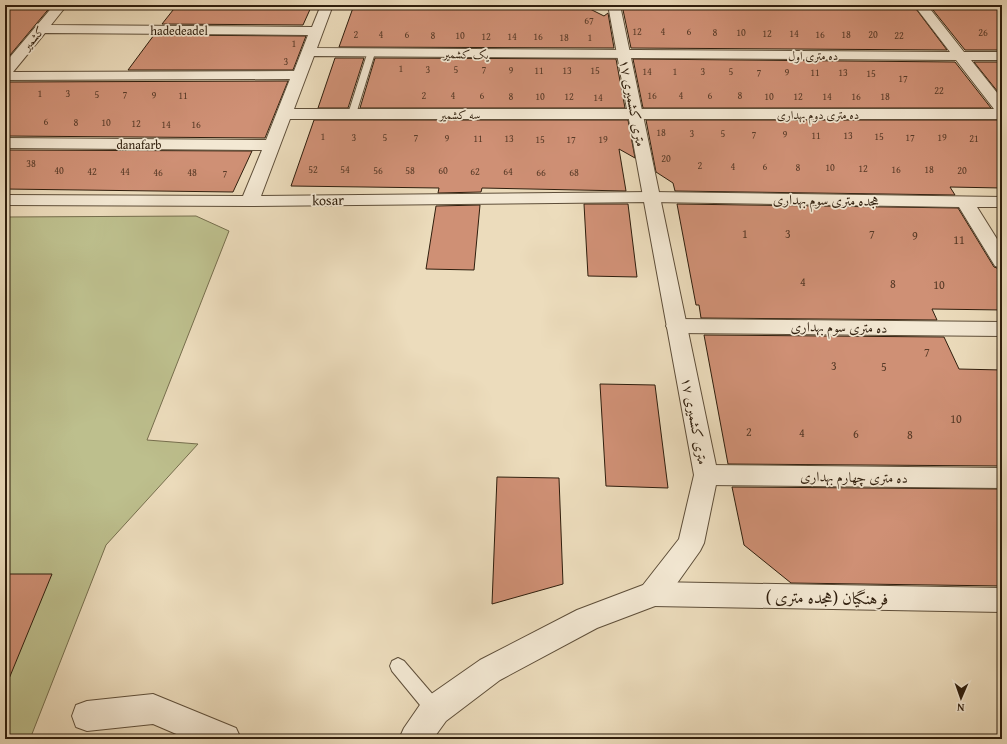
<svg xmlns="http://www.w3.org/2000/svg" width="1007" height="744" font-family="'Gentium Book Plus',Amiri,serif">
  <rect width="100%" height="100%" fill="#ecdcbc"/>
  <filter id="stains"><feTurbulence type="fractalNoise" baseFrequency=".005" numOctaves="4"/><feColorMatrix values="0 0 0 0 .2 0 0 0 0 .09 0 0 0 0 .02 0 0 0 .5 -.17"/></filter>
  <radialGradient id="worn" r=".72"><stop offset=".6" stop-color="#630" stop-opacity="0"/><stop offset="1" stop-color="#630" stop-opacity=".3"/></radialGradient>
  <path fill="#bdbf8d" stroke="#766e4d" d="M196,216L229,231L147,440L198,444L106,545L30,739H5V217Z"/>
  <g fill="#cf9075" stroke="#2f1e0d">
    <path d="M5,5H52L5,61Z"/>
    <path d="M177,5H312L303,25L162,24Z"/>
    <path d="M354,5L584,6L604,16L608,13L614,48L339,47Z"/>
    <path d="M622,5H913L947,50L631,48Z"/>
    <path d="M929,5H1002V50H965Z"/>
    <path d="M154,35L306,36L293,70H128Z"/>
    <path d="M335,58H364L348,108H318Z"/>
    <path d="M375,58L616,59L625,108H360Z"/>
    <path d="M633,59L955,62L991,108H643Z"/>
    <path d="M974,62H1002V97Z"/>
    <path d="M288,81L265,138L5,136V82Z"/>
    <path d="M314,120H628L635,158L619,149L626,191L482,188L481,192L438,193L439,188L291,186Z"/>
    <path d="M646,120H1002V188L950,187L955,195L675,191L673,183L656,172Z"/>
    <path d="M5,150L252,151L233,192L5,189Z"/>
    <path d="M584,204H628L637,277L588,276Z"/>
    <path d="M677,204L958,208L994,267L997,268L1002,277V310L932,309L937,320L701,318L699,305H696Z"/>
    <path d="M480,205L474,270L426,269L436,206Z"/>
    <path d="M704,335L944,337L959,369L1002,370V466L728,464Z"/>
    <path d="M600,384L655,385L668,488L606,486Z"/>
    <path d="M497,477L559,478L563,584L492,604Z"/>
    <path d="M732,487L1002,489V586L791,583L744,545Z"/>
    <path d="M5,574H52L6,686H5Z"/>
  </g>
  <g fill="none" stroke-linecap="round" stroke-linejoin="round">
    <g stroke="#5e4e39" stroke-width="2">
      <g id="service">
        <path d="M368,51H371L375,53L356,114L352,117L349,116L348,114Z"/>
        <path d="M398,658L404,661L441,704L443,710L441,716L435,718L429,716L392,671L390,666L392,661Z"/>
      </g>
    </g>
    <g stroke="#5e4e39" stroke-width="2">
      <g id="minor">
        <path d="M54,5H67L51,25L312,27L321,5H333L317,48L950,52L914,5H927L964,52H1002V60H971L1002,99V119H290L261,196L651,192L1002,197V207H977L1002,247V268L995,266L959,207L651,202L250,206L5,205V195L243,196L262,150L5,148V138L266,140L290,79L5,80V63ZM45,33L308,35L294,71L13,72ZM314,56L956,60L994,109H294Z"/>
        <path d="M676,319L1002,322V336L676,333L669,331L666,326L669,321Z"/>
        <path d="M706,465L1002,468V488L706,485L697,482L694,475L697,468Z"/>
        <path d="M653,582L1002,588V612L653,606L643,603L639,594L643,585Z"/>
        <path d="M153,694L236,728L241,739H188L153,724L87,731L76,727L72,716L76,705L87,701Z"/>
      </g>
    </g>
    <g stroke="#5e4e39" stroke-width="2">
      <path id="tertiary" d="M608,5H620L718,475L704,543L700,551L663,603L597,628L500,680L446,721L433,739H399L404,728L424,699L480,660L577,610L643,585L679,539L694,475Z"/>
    </g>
    <use href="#service" fill="#f3e8d3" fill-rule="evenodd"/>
    <use href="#minor" fill="#f3e8d3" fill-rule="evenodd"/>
    <use href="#tertiary" fill="#f3e8d3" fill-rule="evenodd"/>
  </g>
  <g text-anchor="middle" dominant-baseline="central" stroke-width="3.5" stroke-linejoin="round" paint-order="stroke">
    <g font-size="10" fill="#573a27">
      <text x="589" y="20">67</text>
      <text x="637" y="31">12</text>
      <text x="663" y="31">4</text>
      <text x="689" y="31">6</text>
      <text x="715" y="32">8</text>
      <text x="741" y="32">10</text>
      <text x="983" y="32">26</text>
      <text x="767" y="33">12</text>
      <text x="794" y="33">14</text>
      <text x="356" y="34">2</text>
      <text x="381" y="34">4</text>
      <text x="407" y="34">6</text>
      <text x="820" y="34">16</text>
      <text x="846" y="34">18</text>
      <text x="873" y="34">20</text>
      <text x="433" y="35">8</text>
      <text x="460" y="35">10</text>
      <text x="899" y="35">22</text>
      <text x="486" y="36">12</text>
      <text x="512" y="36">14</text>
      <text x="538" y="36">16</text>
      <text x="564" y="37">18</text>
      <text x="590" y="37">1</text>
      <text x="294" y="43">1</text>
      <text x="286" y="61">3</text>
      <text x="401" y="68">1</text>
      <text x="428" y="69">3</text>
      <text x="456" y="69">5</text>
      <text x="484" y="69">7</text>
      <text x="511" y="70">9</text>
      <text x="539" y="70">11</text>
      <text x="567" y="70">13</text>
      <text x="595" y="70">15</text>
      <text x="647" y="71">14</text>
      <text x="675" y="71">1</text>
      <text x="703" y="71">3</text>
      <text x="731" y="71">5</text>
      <text x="759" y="72">7</text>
      <text x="787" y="72">9</text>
      <text x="815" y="72">11</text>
      <text x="843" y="72">13</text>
      <text x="871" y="73">15</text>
      <text x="903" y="78">17</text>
      <text x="939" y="90">22</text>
      <text x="40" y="93">1</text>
      <text x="68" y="93">3</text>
      <text x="97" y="94">5</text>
      <text x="125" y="94">7</text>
      <text x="154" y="95">9</text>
      <text x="183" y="95">11</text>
      <text x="424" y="95">2</text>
      <text x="453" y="95">4</text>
      <text x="482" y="95">6</text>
      <text x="652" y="95">16</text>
      <text x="681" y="95">4</text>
      <text x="710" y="95">6</text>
      <text x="740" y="95">8</text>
      <text x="511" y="96">8</text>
      <text x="540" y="96">10</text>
      <text x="569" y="96">12</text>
      <text x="769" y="96">10</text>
      <text x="798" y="96">12</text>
      <text x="827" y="96">14</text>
      <text x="856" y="96">16</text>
      <text x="885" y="96">18</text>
      <text x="598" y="97">14</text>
      <text x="46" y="121">6</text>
      <text x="76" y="122">8</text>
      <text x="106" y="122">10</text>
      <text x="136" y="123">12</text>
      <text x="166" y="124">14</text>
      <text x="196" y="124">16</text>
      <text x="661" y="132">18</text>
      <text x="692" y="133">3</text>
      <text x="723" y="133">5</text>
      <text x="754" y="134">7</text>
      <text x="785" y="134">9</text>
      <text x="816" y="135">11</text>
      <text x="848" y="135">13</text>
      <text x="323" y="136">1</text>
      <text x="879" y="136">15</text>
      <text x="354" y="137">3</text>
      <text x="385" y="137">5</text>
      <text x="416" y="137">7</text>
      <text x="910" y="137">17</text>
      <text x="942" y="137">19</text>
      <text x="447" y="138">9</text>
      <text x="478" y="138">11</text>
      <text x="509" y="138">13</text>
      <text x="974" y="138">21</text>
      <text x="540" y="139">15</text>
      <text x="571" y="139">17</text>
      <text x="603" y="139">19</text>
      <text x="666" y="158">20</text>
      <text x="31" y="163">38</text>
      <text x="700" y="165">2</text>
      <text x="733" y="166">4</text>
      <text x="765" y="166">6</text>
      <text x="798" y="167">8</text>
      <text x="830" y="167">10</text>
      <text x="863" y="168">12</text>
      <text x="313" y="169">52</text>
      <text x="345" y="169">54</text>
      <text x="896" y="169">16</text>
      <text x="929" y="169">18</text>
      <text x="59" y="170">40</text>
      <text x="378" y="170">56</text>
      <text x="410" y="170">58</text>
      <text x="443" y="170">60</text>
      <text x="962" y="170">20</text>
      <text x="92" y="171">42</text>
      <text x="125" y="171">44</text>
      <text x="475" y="171">62</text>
      <text x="508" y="171">64</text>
      <text x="158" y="172">46</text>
      <text x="192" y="172">48</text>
      <text x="541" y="172">66</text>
      <text x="574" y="172">68</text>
      <text x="225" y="173">7</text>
    </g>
    <g font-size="12" fill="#2f1e0d" stroke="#f3e8d3">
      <text x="179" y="30">hadedeadel</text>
      <text transform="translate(33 38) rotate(-50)">کشمیر</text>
      <text transform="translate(466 54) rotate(1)">یک کشمیر</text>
      <text x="813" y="55">ده متری اول</text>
      <text x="460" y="114">سه کشمیر</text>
      <text x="818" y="114">ده متری دوم بهداری</text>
      <text x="139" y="144">danafarb</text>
    </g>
    <g font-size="12" fill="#573a27">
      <text x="745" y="233">1</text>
      <text x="788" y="233">3</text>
      <text x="872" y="234">7</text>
      <text x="915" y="235">9</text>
      <text x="959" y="239">11</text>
      <text x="803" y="281">4</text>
      <text x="893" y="283">8</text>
      <text x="939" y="284">10</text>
      <text x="927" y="352">7</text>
      <text x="834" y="365">3</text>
      <text x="884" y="366">5</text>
      <text x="956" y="418">10</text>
      <text x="749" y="431">2</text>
      <text x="802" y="432">4</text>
      <text x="856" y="433">6</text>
      <text x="910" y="434">8</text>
    </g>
    <g font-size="14" fill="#2f1e0d" stroke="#f3e8d3">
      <text transform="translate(633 103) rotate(79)">۱۷ متری کشمیری</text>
      <text transform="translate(328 200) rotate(-1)">kosar</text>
      <text transform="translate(826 200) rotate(1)">هجده متری سوم بهداری</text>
      <text transform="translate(839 327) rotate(1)">ده متری سوم بهداری</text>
      <text transform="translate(695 421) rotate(79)">۱۷ متری کشمیری</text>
      <text transform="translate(854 477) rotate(1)">ده متری چهارم بهداری</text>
    </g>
    <g font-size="17" fill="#2f1e0d" stroke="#f3e8d3">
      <text transform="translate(827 597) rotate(1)">فرهنگیان (هجده متری )</text>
    </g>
  </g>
  <rect width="1007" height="744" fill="none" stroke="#ecdcbc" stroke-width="20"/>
  <rect x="6" y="6" width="995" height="732" fill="none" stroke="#2f1e0d" stroke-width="2"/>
  <rect x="10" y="10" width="987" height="724" fill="none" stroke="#2f1e0d"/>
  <g transform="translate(961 698) rotate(182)" stroke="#f3e8d3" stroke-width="3" paint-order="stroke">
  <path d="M0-3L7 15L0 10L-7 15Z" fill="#2f1e0d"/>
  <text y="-6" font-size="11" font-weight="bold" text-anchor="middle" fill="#2f1e0d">N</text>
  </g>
  <rect width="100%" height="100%" filter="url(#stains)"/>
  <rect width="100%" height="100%" fill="url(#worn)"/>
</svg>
